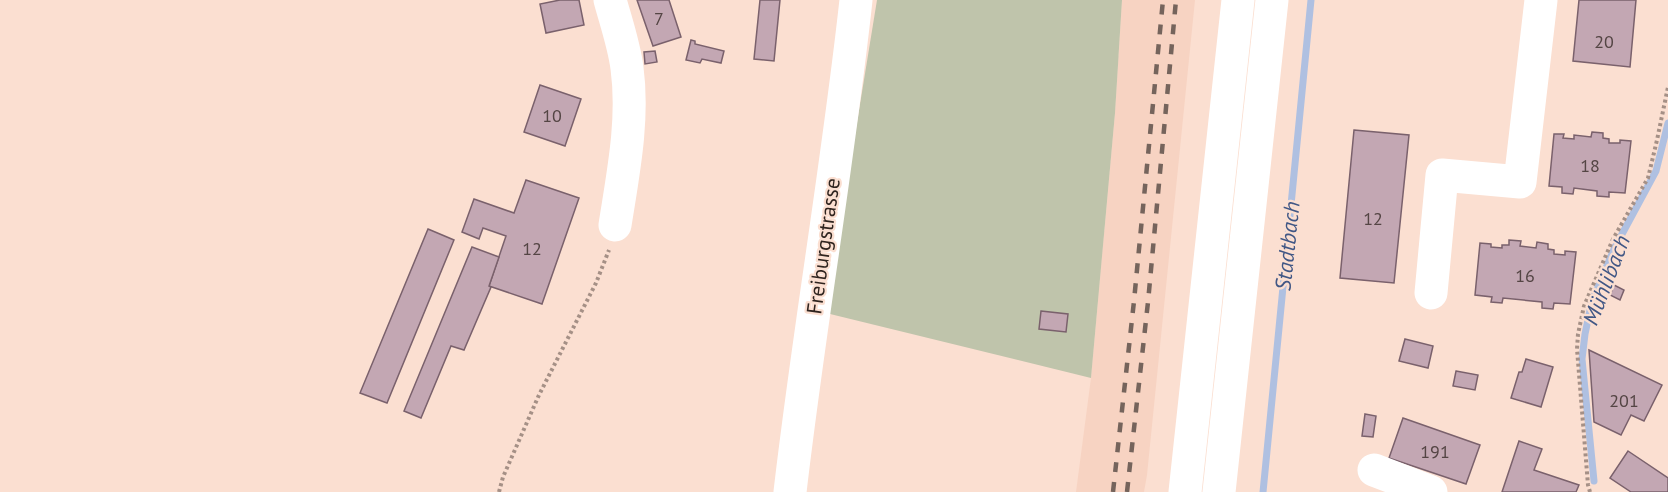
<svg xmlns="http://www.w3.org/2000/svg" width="1668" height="492" font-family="'PT Sans',sans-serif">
  <rect width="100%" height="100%" fill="#fbdfd1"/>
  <path fill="#f7d3c2" d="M1122,0H1195L1147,475L1144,492H1076L1091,378L1115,113Z"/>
  <path fill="#bfc4ab" d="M877,0H1122L1115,113L1091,378L826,313Z"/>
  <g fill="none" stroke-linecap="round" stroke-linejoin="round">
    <g stroke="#afc0e1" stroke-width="7">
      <path d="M1594,481L1582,359L1585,334L1592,301L1614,249L1656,171L1668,123"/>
      <path d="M1263,492L1311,0"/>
    </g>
  </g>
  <g fill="#c3a7b3" stroke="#7a616c" stroke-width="1.5">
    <path d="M560,0H579L584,25L546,33L540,4Z"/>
    <path d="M637,0H669L681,37L653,46Z"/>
    <path d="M760,0H780L774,61L754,59Z"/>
    <path d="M1579,0H1636L1630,67L1573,61Z"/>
    <path d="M691,40L695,41V44L724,51L721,63L702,59L700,63L686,60Z"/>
    <path d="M655,51L657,62L645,64L644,52Z"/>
    <path d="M540,85L581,99L565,146L524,132Z"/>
    <path d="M1354,130L1409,135L1394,283L1340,278Z"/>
    <path d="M1592,132L1603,133V138L1609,139V143H1620V140L1631,141L1625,193L1609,192V197L1597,196V191L1574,188L1573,194L1562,193V187L1549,186L1554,134H1564L1563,138L1574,139V135L1591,137Z"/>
    <path d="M526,180L579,198L542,304L489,286L506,236L483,228L479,239L462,232L474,199L514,213Z"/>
    <path d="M428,229L454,240L387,403L360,393Z"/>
    <path d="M1509,240L1521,241L1520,246L1536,248L1537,242L1548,244V249L1554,250V254L1565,255V251L1576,252L1570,304L1554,303L1553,309L1542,308V302L1503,298L1502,303L1491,302L1492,297L1475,295L1480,243L1491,244V247L1502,248V245H1509Z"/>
    <path d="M472,247L499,257L489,286L491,287L464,350L451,346L421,418L404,411Z"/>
    <path d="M1614,285L1624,290L1620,300L1610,295Z"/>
    <path d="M1041,311L1068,314L1066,332L1039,329Z"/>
    <path d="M1405,339L1433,346L1428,368L1399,361Z"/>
    <path d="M1589,350L1662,385L1644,421L1631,415L1621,435L1594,422Z"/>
    <path d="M1526,359L1553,367L1541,407L1511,398L1519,372H1522Z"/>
    <path d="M1456,371L1478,375L1475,390L1453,386Z"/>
    <path d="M1365,414L1376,416L1373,437L1362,436Z"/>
    <path d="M1403,418L1480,445L1466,484L1389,458Z"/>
    <path d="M1519,441L1542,449L1534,470L1579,485L1576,492H1502Z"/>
    <path d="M1628,451L1668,478V492H1631L1610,478Z"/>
  </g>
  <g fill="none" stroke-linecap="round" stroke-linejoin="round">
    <g stroke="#a59086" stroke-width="4" stroke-dasharray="3 3" stroke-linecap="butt">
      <path d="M499,492L503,477L539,395L596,283L609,250"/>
      <path d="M1590,492L1588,485L1577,349L1578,334L1584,306L1613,239L1648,178L1657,140L1668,87"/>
    </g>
    <g stroke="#fff" stroke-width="33">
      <path d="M610,0C616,22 624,45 627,68C634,120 623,174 615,225"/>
      <path d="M1431,293L1442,175L1520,182L1541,0"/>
      <path d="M1374,470L1431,492"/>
    </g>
    <path stroke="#fff" stroke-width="33" d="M790,492C809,328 838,165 856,0"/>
    <g stroke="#fff" stroke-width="33">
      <path d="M1185,492L1238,0"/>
      <path d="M1219,492L1272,0"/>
    </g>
    <g stroke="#75645c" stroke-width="4.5" stroke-dasharray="10 10" stroke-linecap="butt">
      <path d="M1113,492L1134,301L1163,0"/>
      <path d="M1127,492L1148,302L1176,0"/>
    </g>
  </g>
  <g text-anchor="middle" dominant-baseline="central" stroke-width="4.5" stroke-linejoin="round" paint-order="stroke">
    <g font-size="18" fill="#544544">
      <text x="659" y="18">7</text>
      <text x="1604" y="41">20</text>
      <text x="552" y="115">10</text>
      <text x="1590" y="165">18</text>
      <text x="1373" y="218">12</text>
      <text x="532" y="248">12</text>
      <text x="1525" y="275">16</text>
      <text x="1624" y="400">201</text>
      <text x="1435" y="451">191</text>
    </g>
    <g font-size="21" fill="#2f241f" stroke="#fbdfd1">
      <text transform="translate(823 246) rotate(-82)">Freiburgstrasse</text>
    </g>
    <g font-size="22" font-style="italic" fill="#415785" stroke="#fbdfd1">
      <text transform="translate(1287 246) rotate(-84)">Stadtbach</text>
      <text transform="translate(1606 280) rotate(-69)">Mühlibach</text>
    </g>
  </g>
</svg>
